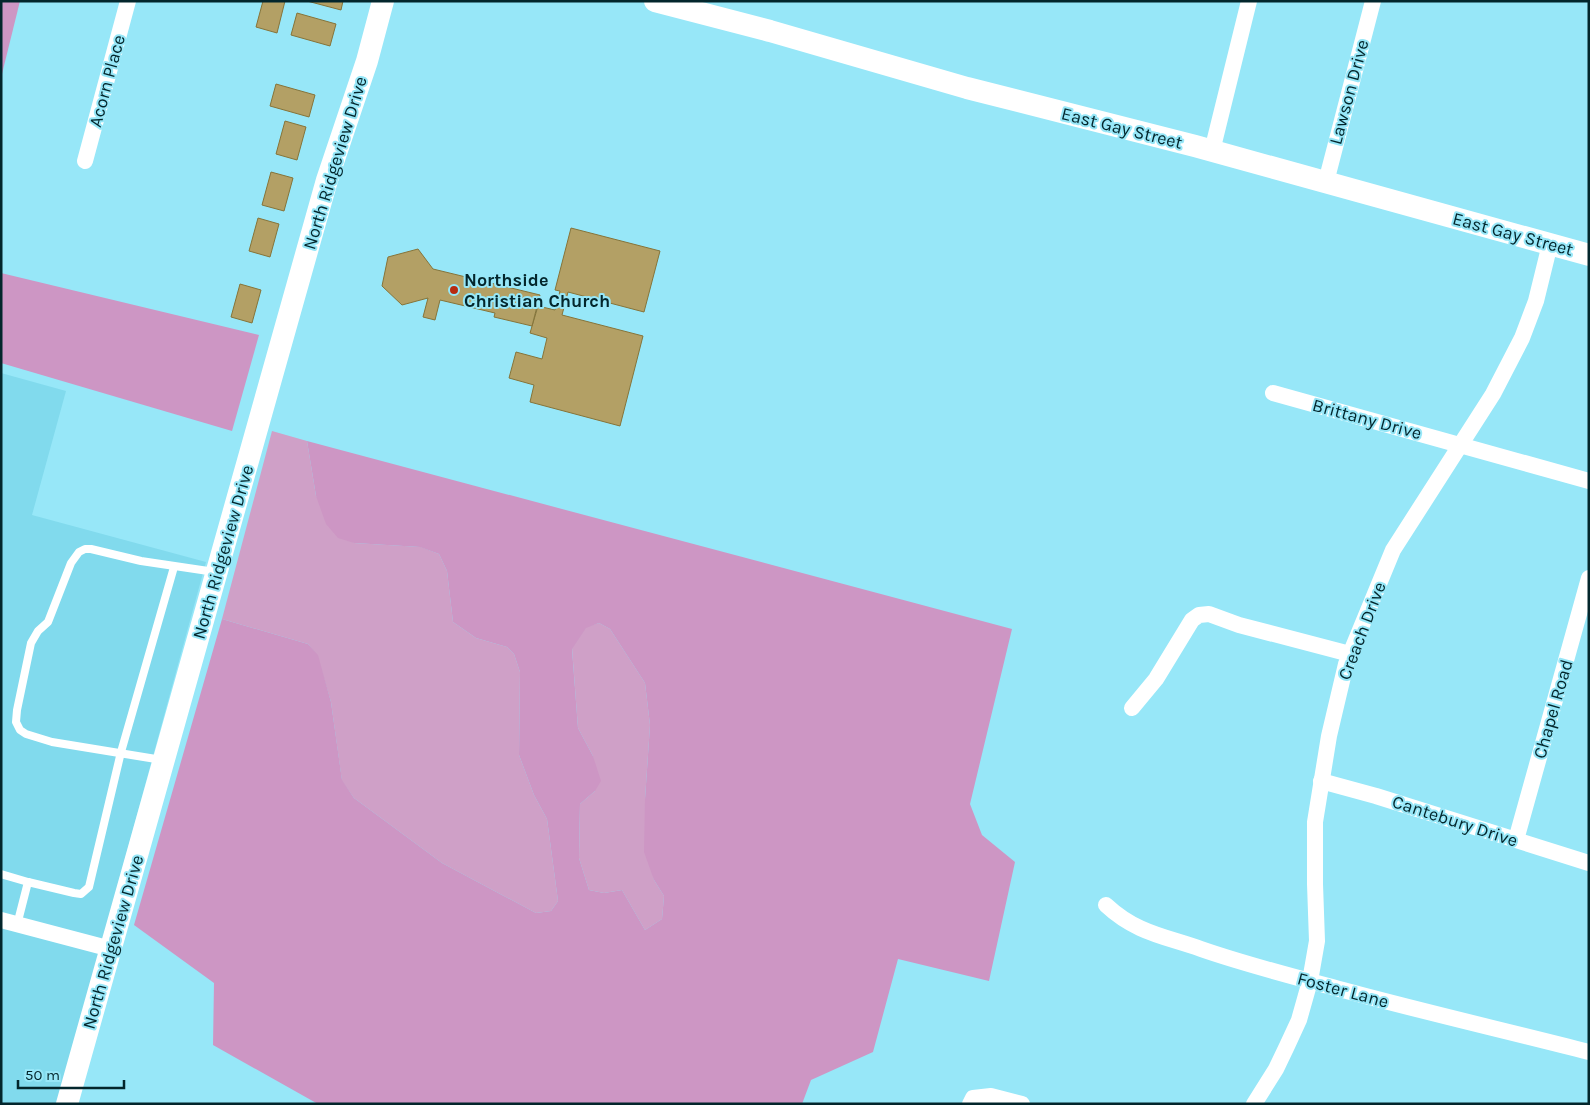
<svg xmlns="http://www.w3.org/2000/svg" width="1590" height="1105" font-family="Karla,sans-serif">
  <rect width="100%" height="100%" fill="#97e7f8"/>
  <path fill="#81daed" d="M1,373L66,391L32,515L206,562L58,1104H1Z"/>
  <g fill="#cfa0c7">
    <path d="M272,431L307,441L316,496L354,543L421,547L439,554L447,571L453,622L476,638L507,647L514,654L520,672L519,755L534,795L547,819L558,901L551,911L536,913L442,863L354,798L342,781L331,702L317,655L308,644L222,619Z"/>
    <path d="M599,623L610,629L645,683L650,725L645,799L654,880L664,896L662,919L645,930L622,890L604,893L589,890L579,858L580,804L595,791L593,756L578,728L572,648L586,627Z"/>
  </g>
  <g fill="#cd96c4" fill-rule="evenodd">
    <path d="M1,1H20L1,78Z"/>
    <path d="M1,273L259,335L232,431L1,363Z"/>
    <path d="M307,441L1012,629L970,804L982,835L1015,862L989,981L898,959L873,1052L811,1080L802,1104H318L213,1045L214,983L134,925L222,619L308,644L318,655L331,702L342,780L354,798L442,863L536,913L551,911L558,901L547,819L534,795L519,755L520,672L514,654L507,647L476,638L453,622L447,571L439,554L420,547L354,543L338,538L326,524L316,496ZM599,623L610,629L645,683L650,725L645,799L644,852L654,880L664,896L662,919L645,930L622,890L604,893L589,890L579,858L580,804L595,791L601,781L593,756L578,728L572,649L586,628Z"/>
  </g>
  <g fill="#b3a065" stroke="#867439">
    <path d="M263,1H285L277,33L256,27Z"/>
    <path d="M307,1H343L341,10Z"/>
    <path d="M297,13L336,24L330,46L291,35Z"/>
    <path d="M276,84L315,95L309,117L270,106Z"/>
    <path d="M285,121L306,127L297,160L276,154Z"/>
    <path d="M271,172L293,178L284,211L262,205Z"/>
    <path d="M258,218L279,224L270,257L249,251Z"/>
    <path d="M571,228L660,251L644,312L568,292L562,315L643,336L620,426L530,402L534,385L509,378L516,352L542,359L547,338L530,333L538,306L555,310L560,291L555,290Z"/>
    <path d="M418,249L433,269L540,295L532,326L494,317L495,313L440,300L435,320L423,317L428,298L402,305L382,286L388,257Z"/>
    <path d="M240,284L261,290L252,323L231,317Z"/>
  </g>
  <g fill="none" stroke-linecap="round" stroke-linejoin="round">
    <g stroke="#fff" stroke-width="8">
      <path d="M162,760L52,742L26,734L20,730L16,722L17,710L31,643L38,631L48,622L71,563L79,552L85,549H91L141,561L215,572"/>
      <path d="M1,874L28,882L74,893L81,894L89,887L121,752L174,567"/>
      <path d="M17,925L28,882"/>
    </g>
    <g stroke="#fff" stroke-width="16">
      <path d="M1212,151L1249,1"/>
      <path d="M85,161L128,1"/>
      <path d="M1326,182L1373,1"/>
      <path d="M1273,393L1589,481"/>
      <path d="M1132,708L1156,679L1192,620L1199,615L1209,614L1239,625L1350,654"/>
      <path d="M1321,781L1376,796L1589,863"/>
      <path d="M1516,840L1589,578"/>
      <path d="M1106,905C1136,933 1164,936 1201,949C1247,965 1295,977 1343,990C1424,1012 1507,1031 1589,1052"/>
      <path d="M1,920L111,949"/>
      <path d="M970,1104L973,1098L991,1096L1022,1104"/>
      <path d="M1254,1104L1276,1069L1287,1046L1299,1020L1310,981L1317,941L1315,884V822L1329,736L1346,664L1393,550L1493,394L1522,338L1536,301L1550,244"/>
    </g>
    <g stroke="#fff" stroke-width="22">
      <path d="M655,1L770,31L967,88L1195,146L1589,255"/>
      <path d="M67,1104L327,180L367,61L383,1"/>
    </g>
  </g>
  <circle fill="#b72b10" stroke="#97e7f8" stroke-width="2" cx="454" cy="290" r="5"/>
  <g text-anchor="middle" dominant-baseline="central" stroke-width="4" stroke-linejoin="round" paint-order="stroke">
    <g font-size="18" fill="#03262c" stroke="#97e7f8">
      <text transform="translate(107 81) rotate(-75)">Acorn Place</text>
      <text transform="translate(1349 92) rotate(-75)">Lawson Drive</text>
      <text transform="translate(1122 128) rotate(14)">East Gay Street</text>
      <text transform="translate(335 163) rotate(-73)">North Ridgeview Drive</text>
      <text transform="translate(1513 234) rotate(15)">East Gay Street</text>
      <text transform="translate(1367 419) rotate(15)">Brittany Drive</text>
      <text transform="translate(223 552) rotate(-74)">North Ridgeview Drive</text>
      <text transform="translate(1362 631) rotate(-69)">Creach Drive</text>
      <text transform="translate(1553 709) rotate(-74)">Chapel Road</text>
      <text transform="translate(1455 821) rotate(18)">Cantebury Drive</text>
      <text transform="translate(113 942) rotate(-74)">North Ridgeview Drive</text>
      <text transform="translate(1343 990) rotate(15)">Foster Lane</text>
    </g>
    <g font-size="18" font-weight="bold" fill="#03262c" stroke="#97e7f8" text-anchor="start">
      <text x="464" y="280">Northside<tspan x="464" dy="21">Christian Church</tspan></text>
    </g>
  </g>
  <rect width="1590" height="1105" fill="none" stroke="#03262c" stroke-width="5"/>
  <path d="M18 1080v8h106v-8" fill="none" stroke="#03262c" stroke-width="2.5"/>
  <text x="25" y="1080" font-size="15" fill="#03262c" stroke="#97e7f8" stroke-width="4" paint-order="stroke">50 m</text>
</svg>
